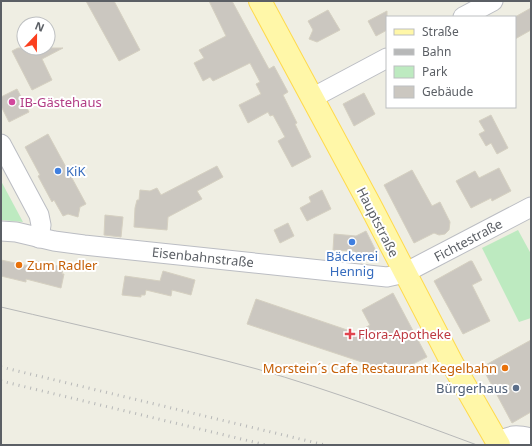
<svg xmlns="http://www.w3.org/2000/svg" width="532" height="446" font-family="'Noto Sans',sans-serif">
  <rect width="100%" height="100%" fill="#efeee3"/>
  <g fill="#bdeac0">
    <path d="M1,181L23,222L1,220Z"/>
    <path d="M518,230L531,254V318L519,322L482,248Z"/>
  </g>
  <g fill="#cbc7c0" stroke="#d5d0c1">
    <path d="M86,1H114L140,50L119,61Z"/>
    <path d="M209,1H232L269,69L274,66L288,92L283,95L297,123L295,124L311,157L292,167L278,141L285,137L273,115L270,116L268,112L248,123L239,105L261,94L256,84L260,82L250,63L213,81L210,77L203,81L194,63L204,58L199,50L226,36Z"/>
    <path d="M531,8V30L515,39V17Z"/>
    <path d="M328,10L340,30L317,42L309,39L313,30L308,21Z"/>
    <path d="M387,11V30L376,36L368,21Z"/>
    <path d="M18,48H63L42,59L52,80L32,90L12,51Z"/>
    <path d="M17,89L29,112L9,122L1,106V97Z"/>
    <path d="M364,93L375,114L354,126L343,104Z"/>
    <path d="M491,115L508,148L497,154L491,143L486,146L479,134L485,131L479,121Z"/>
    <path d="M48,134L86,204L80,207L78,217L68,214L63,216L54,200L52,202L38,176L40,175L25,147Z"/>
    <path d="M217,166L223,177L197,191L202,199L168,217L167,230L134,227L135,208L137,200H139L140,190L150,191L157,188L161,195Z"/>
    <path d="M499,168L511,191L492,201L491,198L471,208L456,181L475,171L479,178Z"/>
    <path d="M412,170L432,206L440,202L450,222L449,230L445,234L439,235L434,233L414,243L384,185Z"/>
    <path d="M322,190L331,209L307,221L300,208L311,202L309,197Z"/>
    <path d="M105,215L123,217L121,237L104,235Z"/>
    <path d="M288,223L294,236L280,243L274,230Z"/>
    <path d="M366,231L378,255L361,263L354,251L333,250L334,234L356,236Z"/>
    <path d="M1,260L29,266L31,260L63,267L62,274H64L61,288L26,279V282L1,276Z"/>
    <path d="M470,261H472L482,280L472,285L490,321L463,334L434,281Z"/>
    <path d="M163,271L195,280L191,295L172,290L171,296L146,290L145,295H141V297L122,295L125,276L160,281Z"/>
    <path d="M393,293L427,357L395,373L247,324L256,299L356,333L370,325L362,310Z"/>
    <path d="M531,340V412L512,423L482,367Z"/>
  </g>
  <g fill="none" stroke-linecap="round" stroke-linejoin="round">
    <g stroke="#bbbdc3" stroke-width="21">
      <g id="minor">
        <path d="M463,17L493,1"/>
        <path d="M312,98L387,58"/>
        <path d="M1,144L39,215L41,225L39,238"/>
        <path d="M1,231L16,232L54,241L84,245L387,277L405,273L416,267L531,207"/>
        <path d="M497,442C512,435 515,434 531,438"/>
      </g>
    </g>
    <g stroke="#ffda4c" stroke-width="24">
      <path id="major" d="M260,1L370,205L452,363L499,445"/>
    </g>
    <use href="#minor" stroke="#fff" stroke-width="19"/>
    <use href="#major" stroke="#fff7a8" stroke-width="22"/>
    <path stroke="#b7b8b8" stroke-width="1" d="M1,307C86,327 172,346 257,369C331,390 404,418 477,445"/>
    <g stroke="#b7b8b8" stroke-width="3" stroke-dasharray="1 5" stroke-linecap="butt">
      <path d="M1,367L325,445"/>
      <path d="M1,381L266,445"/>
    </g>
  </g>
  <circle fill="#d1479c" stroke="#fff" stroke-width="1.5" cx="12" cy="102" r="4"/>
  <g fill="#3f7fe0" stroke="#fff" stroke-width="1.5">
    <circle cx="58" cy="171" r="4"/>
    <circle cx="352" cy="242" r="4"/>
  </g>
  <g fill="#e8710a" stroke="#fff" stroke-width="1.5">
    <circle cx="19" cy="265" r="4"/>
    <circle cx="505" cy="368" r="4"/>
  </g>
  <path fill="#e0444e" stroke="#fff" stroke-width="1.5" d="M348 328h4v4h4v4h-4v4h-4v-4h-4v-4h4z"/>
  <circle fill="#5c6f8a" stroke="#fff" stroke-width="1.5" cx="516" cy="388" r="4"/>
  <g text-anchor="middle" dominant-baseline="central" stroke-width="4" stroke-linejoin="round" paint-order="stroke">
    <g font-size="13" fill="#b23c85" stroke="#fff" text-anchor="start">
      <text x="20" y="102">IB-Gästehaus</text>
    </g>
    <g font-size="13" fill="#366cbe" stroke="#fff" text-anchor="start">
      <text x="66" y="171">KiK</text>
      <text x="352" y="256" text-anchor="middle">Bäckerei<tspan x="352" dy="15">Hennig</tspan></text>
    </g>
    <g font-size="13" fill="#5b5f65" stroke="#fff">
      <text transform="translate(378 222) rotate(63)">Hauptstraße</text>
      <text transform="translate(468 240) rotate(-28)">Fichtestraße</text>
      <text transform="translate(203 257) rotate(6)">Eisenbahnstraße</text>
    </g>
    <g font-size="13" fill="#c56008" stroke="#fff" text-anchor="start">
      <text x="27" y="265">Zum Radler</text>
      <text x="497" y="368" text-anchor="end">Morstein´s Cafe Restaurant Kegelbahn</text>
    </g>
    <g font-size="13" fill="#be3a42" stroke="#fff" text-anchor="start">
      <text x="358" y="334">Flora-Apotheke</text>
    </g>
    <g font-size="13" fill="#4e5e75" stroke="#fff" text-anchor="end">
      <text x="508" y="388">Bürgerhaus</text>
    </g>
  </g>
  <rect width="532" height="446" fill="none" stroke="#5b5f65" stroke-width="4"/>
  <rect x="386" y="16" width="130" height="92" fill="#ffffff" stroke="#bdbfc1"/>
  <rect x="394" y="29" width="20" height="6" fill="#fff7a8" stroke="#bdbfc1"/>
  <text x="422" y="36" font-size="12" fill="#5b5f65">Straße</text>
  <rect x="394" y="49" width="20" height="6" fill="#b7b8b8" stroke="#bdbfc1"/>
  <text x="422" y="56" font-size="12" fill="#5b5f65">Bahn</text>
  <rect x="394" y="66" width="20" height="12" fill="#bdeac0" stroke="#bdbfc1"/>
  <text x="422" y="76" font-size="12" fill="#5b5f65">Park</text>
  <rect x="394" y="86" width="20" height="12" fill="#cbc7c0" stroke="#bdbfc1"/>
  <text x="422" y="96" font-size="12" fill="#5b5f65">Gebäude</text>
  <g transform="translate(36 36) rotate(22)"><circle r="19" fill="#ffffff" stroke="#bdbfc1"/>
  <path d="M0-3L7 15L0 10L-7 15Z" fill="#fb3f1e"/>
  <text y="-6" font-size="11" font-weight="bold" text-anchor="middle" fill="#5b5f65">N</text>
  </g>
</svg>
